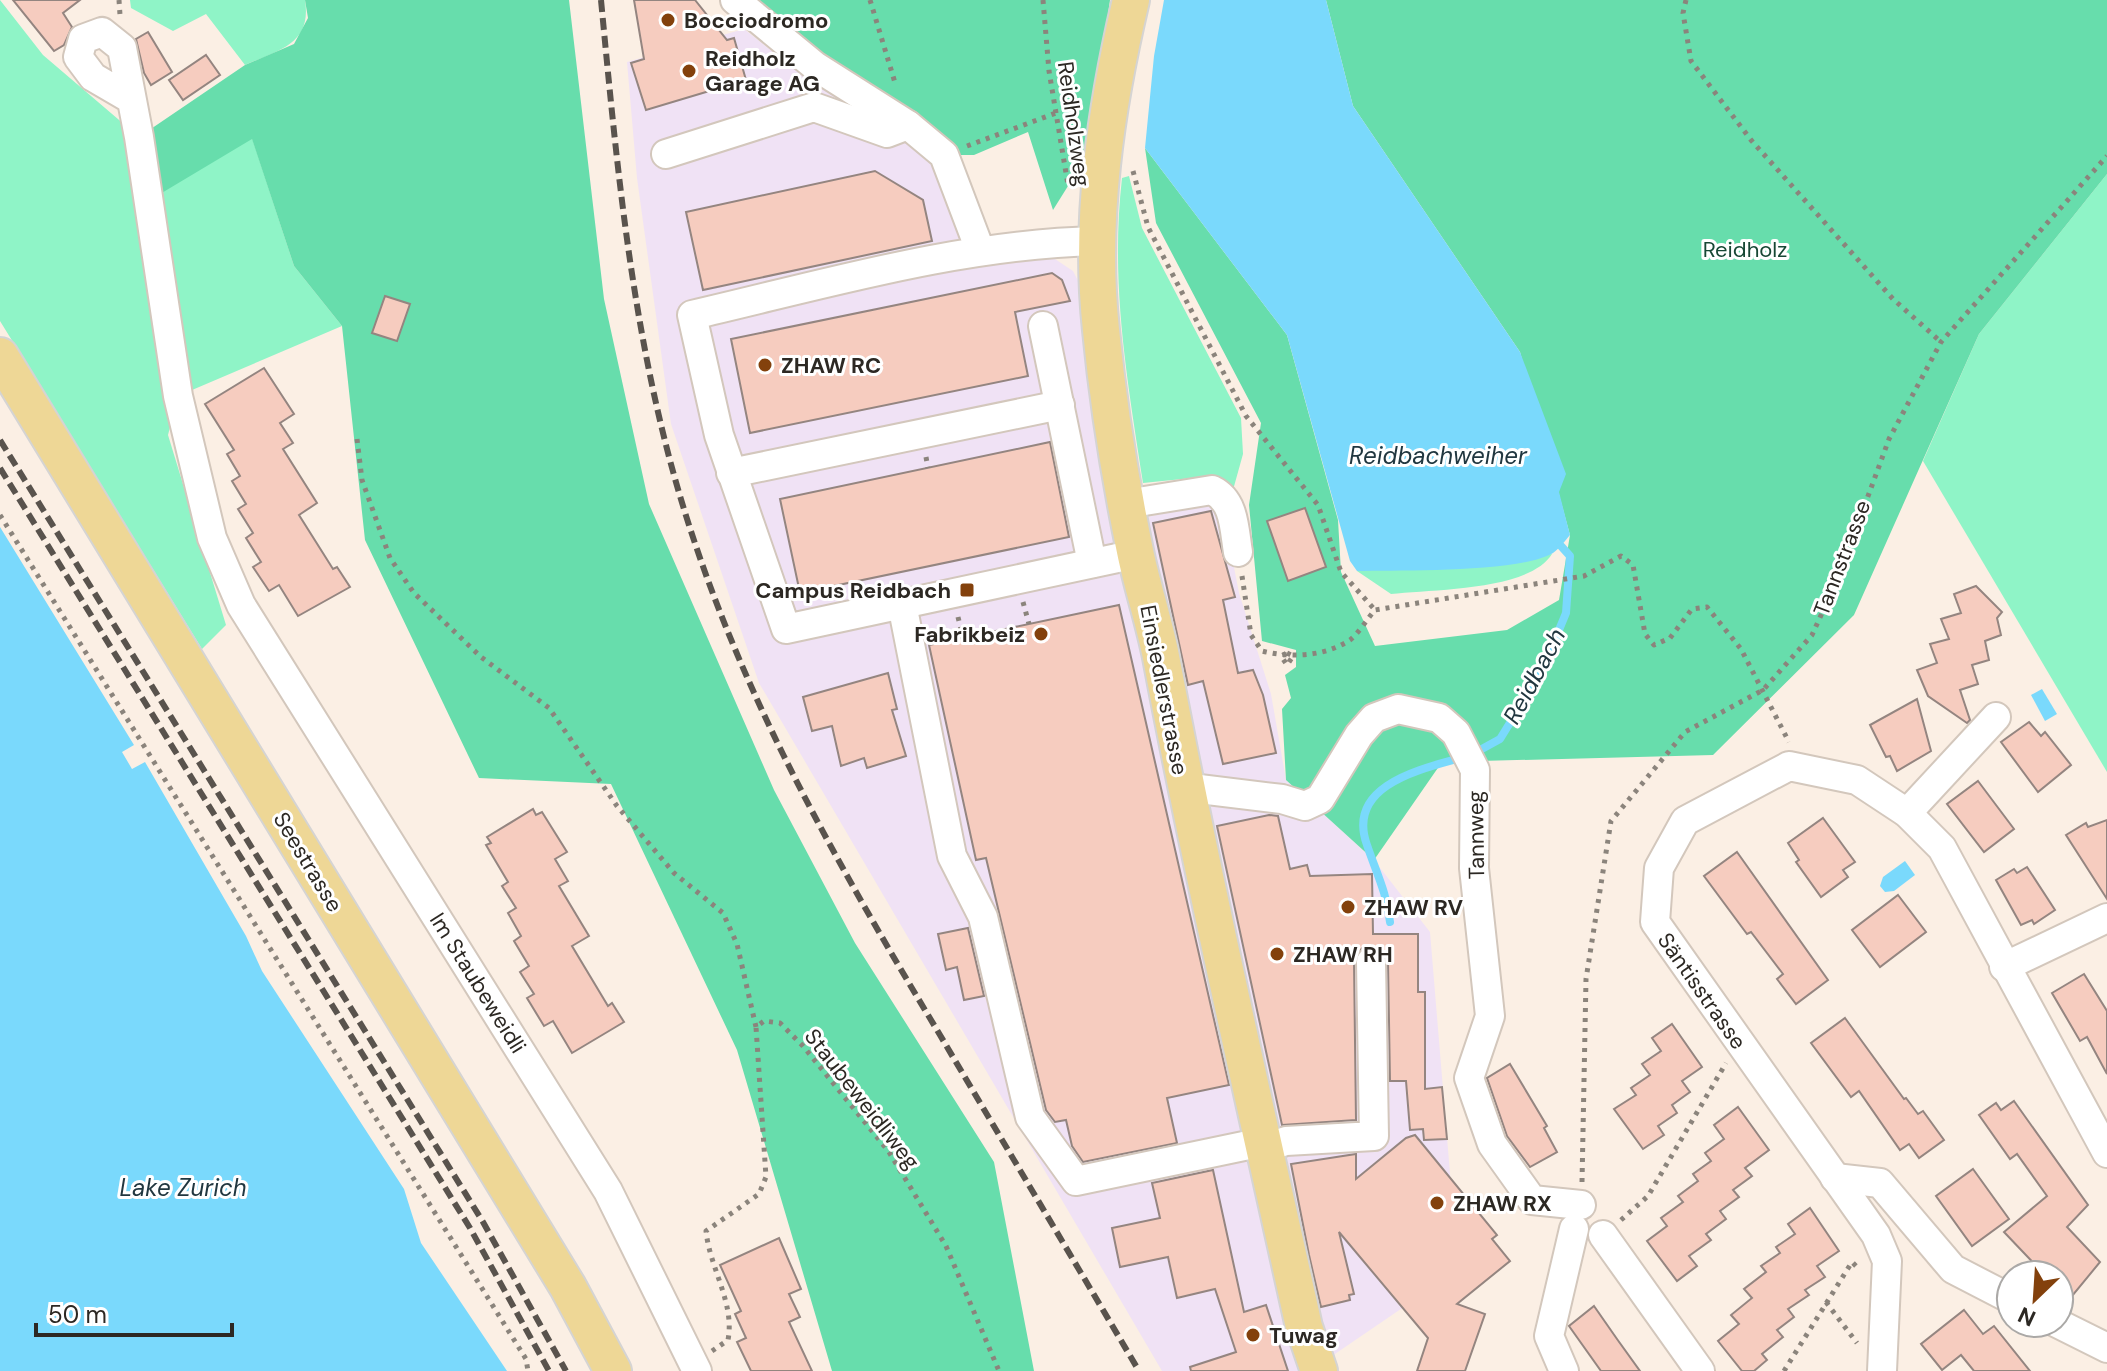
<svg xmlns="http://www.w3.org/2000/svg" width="2107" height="1371" font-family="'DM Sans',sans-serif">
  <rect width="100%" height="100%" fill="#fbefe4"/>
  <path fill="#f0e2f5" d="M744,29L801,74L908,125L944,155L979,266L1020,258L1055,259L1073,271L1088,300L1117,524L1221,500L1239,593L1271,694L1286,780L1374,860L1430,932L1458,1270L1310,1371H1162L759,683L671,424L637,178L627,62Z"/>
  <g fill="#8ff4c7">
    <path d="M0,0L43,55L139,137L252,138L294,266L342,326L178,396L168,435L226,625L202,649L0,321Z"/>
    <path d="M130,0H305C312,44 279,50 245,65L206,14L173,31L131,8Z"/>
    <path d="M2107,174V772L1923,461L1979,334Z"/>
    <path d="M1129,176L1142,228L1241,418L1243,454L1233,490L1202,477L1143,483C1127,378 1110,284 1122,178Z"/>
    <path d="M1552,554C1529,591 1433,589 1391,594L1357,571Z"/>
  </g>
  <g fill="#67ddac">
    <path d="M305,0H569L604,299L649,504L774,790L855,943L994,1162L1034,1371H832L737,1050L611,784L479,778L365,540L342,326L294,266L252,139L155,197L139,137L245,65L294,44L308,18Z"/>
    <path d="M736,0H1110L1088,154L1053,210L1028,132L974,155H944Z"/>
    <path d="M1326,0H2107V174L1979,334L1854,615L1713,755L1442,762L1374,860L1286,780L1282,709L1291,698L1285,675L1296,667V650L1262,641L1249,505L1261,423L1156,223L1145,148L1287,335L1338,520L1341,572L1375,646L1507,630L1559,600L1570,535L1520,352L1353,106Z"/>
  </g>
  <g fill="#7ad9fc">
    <path d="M1164,0H1326L1353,106L1520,352L1566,474L1559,492L1570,535C1565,541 1559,549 1553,553C1519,573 1400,570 1357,571L1350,561L1287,335L1145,148L1154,56Z"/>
    <path d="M0,527L134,745L122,752L132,769L145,762L246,936L262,971L404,1189L421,1243L507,1371H0Z"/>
    <path d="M2042,689L2057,714L2045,721L2031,695Z"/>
    <path d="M1905,861L1915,875L1894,891L1885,892L1880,886L1883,877Z"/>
  </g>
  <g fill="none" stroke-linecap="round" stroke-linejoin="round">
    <g stroke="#7ad9fc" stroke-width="8">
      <path d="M1480,750L1500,739L1542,671L1566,613L1570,556L1561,546"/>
      <path d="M1390,922C1387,893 1376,872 1367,845C1346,787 1417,770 1457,759"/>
    </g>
  </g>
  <g fill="#f6ccbf" stroke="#948580" stroke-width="2">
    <path d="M13,0H80L63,13L72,27L64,45L54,51Z"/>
    <path d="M634,0H695L727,40L734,38L746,80L646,110L631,63L644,59Z"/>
    <path d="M148,32L172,72L151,85L144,73L136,39Z"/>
    <path d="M206,55L220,75L183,100L169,80Z"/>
    <path d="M875,171L923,200L932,241L703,290L686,212Z"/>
    <path d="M1052,273L1062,280L1070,301L1015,312L1028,376L750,433L731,339Z"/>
    <path d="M385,296L410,304L397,341L372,333Z"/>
    <path d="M264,368L294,414L280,423L293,443L283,449L317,503L299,515L333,569L337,567L350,587L298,616L279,585L269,591L253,567L261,562L246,538L253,533L238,509L246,504L232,481L240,476L227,454L234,450L205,404Z"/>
    <path d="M1050,442L1069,537L800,593L780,499Z"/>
    <path d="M1305,508L1326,567L1288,581L1267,521Z"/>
    <path d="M1211,511L1235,597L1223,600L1238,673L1253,670L1263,695L1276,753L1223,764L1203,681L1188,685L1153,523Z"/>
    <path d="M1976,586L2002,612L1997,618L2001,635L1985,641L1989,660L1972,665L1978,684L1960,690L1970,720L1967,723L1928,696L1917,670L1937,663L1930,644L1949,639L1941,619L1961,613L1954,594Z"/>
    <path d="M1119,605L1229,1085L1167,1098L1177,1143L1083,1162L1072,1146L1066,1120L1055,1122L1046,1110L986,858L976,860L929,645Z"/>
    <path d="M888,673L897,709L892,710L906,756L867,768L864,758L841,766L832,726L812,731L803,697Z"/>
    <path d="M1917,699L1931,751L1897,771L1890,756L1886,757L1870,725Z"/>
    <path d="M2029,722L2041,736L2045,732L2071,765L2038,792L2001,742Z"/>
    <path d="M1978,781L2014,829L1984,852L1947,804Z"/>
    <path d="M533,809L536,815L542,812L567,852L555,859L568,881L559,886L589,936L572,946L608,1006L612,1003L624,1022L572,1053L553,1021L544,1026L527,998L534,994L520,972L529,966L514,941L521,936L508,913L516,908L502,886L508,882L486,845L491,843L487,837Z"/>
    <path d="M1269,815L1278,816L1290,869L1307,865L1310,876L1372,874L1373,934H1418V992H1425V1089L1442,1087L1447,1139L1424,1140L1423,1129L1410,1130L1406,1081H1390L1388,962L1385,953L1371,945L1362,948L1354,962L1356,1120L1282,1125L1217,826Z"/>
    <path d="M1823,818L1855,862L1843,870L1848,877L1821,897L1796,862L1799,860L1788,843Z"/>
    <path d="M2107,820V899L2066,835L2086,823L2088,827Z"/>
    <path d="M1737,852L1828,980L1796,1004L1777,979L1783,974L1751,932L1747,934L1704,876Z"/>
    <path d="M2027,867L2055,910L2034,924L2032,920L2021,925L1996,880L2014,869L2017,873Z"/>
    <path d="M1898,895L1926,932L1880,967L1852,930Z"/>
    <path d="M968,928L984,996L964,1000L957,967L946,970L938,934Z"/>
    <path d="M2084,974L2107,1011V1074L2087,1037L2080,1041L2052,993Z"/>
    <path d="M1845,1018L1904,1099L1906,1098L1918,1114L1923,1111L1944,1140L1919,1158L1909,1144L1900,1150L1859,1091L1851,1097L1811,1043Z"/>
    <path d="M1672,1024L1702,1067L1682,1081L1690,1092L1672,1105L1677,1113L1658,1126L1664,1135L1643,1149L1614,1109L1636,1095L1631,1088L1650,1075L1642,1064L1661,1051L1652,1038Z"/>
    <path d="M1510,1064L1547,1126L1544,1128L1557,1152L1530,1167L1507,1136L1487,1078Z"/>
    <path d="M2014,1101L2088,1205L2067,1227L2100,1262L2063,1307H2059V1275H2045L2004,1232L2047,1196L2017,1154L2010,1159L1979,1115L1996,1103L2001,1110Z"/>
    <path d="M1738,1107L1769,1150L1745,1168L1752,1176L1733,1190L1739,1197L1720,1211L1726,1219L1706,1234L1711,1240L1689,1256L1697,1266L1677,1281L1647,1241L1667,1226L1661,1218L1683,1202L1678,1196L1698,1181L1693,1174L1711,1161L1705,1153L1724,1139L1714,1125Z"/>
    <path d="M1415,1135L1497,1235L1492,1239L1510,1261L1457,1304L1485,1314L1465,1371H1417L1428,1338L1339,1232L1354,1294L1349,1295L1350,1300L1321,1307L1309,1255L1291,1164L1356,1154V1179L1406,1138Z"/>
    <path d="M1973,1169L2009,1219L1972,1246L1936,1196Z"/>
    <path d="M1213,1170L1244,1312L1266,1305L1288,1371H1191L1190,1367L1236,1352L1215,1289L1177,1298L1168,1257L1120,1267L1112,1228L1160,1218L1152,1183Z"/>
    <path d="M1810,1208L1839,1251L1817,1266L1825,1277L1805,1290L1809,1295L1788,1309L1794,1317L1777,1330L1783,1337L1762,1354L1767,1360L1754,1371H1742L1718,1341L1739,1324L1731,1315L1752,1298L1744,1289L1766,1272L1761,1266L1780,1253L1776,1247L1795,1234L1788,1224Z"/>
    <path d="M779,1238L801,1289L789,1294L800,1317L789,1322L812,1371H751L737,1342L746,1338L735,1314L741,1311L720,1265Z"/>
    <path d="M1594,1306L1617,1339L1640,1371H1601L1569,1326Z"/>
    <path d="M1964,1310L1983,1334L1994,1326L2030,1371H1974L1961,1355L1942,1370L1921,1344Z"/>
  </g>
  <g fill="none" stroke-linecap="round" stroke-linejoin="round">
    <g stroke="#d3c7bc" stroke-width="32">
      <g id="minor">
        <path d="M735,0L815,66L908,125L944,155L980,250"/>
        <path d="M129,98L93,77L78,57L83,39L102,32L122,48L139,137L178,396L212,538L241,605L608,1191L697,1371"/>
        <path d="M666,154L814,107L887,133L908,125"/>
        <path d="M1097,241C960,244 826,284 692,315L719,435L786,629L1136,554"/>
        <path d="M1043,326L1092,563"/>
        <path d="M731,473L1060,405"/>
        <path d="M1126,504L1212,490C1235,501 1234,529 1238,552"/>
        <path d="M902,604L952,856L983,917L1030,1117L1076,1181L1263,1142"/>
        <path d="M1183,787L1282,799L1305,806L1320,799L1359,735L1374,718L1398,709L1439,718L1456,733L1475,770L1474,868L1490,1016L1469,1078L1492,1144L1532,1200L1581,1205"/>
        <path d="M1907,813L1996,717"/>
        <path d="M2004,967L2107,918"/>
        <path d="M1264,1148L1286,1141L1374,1136L1371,962"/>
        <path d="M1835,1178L1880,1183L1953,1269L2011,1299"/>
        <path d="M1603,1235L1700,1371"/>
        <path d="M2057,1323L2107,1348"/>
        <path d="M1564,1371L1549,1336L1574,1229"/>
        <path d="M1882,1371L1887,1261L1876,1235L1655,922L1659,868L1685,821L1789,766L1857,780L1907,813L1942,848L2107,1153"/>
      </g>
    </g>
    <g stroke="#d5d4d3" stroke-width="40">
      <g id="major">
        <path d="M1131,0C1106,107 1089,220 1101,330C1108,403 1120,478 1135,551C1142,586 1154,621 1161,657C1203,881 1255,1104 1304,1327L1319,1371"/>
        <path d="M0,356L568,1287L613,1371"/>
      </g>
    </g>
    <g stroke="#8b847c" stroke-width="5" stroke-dasharray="4 6" stroke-linecap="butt">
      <path d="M119,0L120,15"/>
      <path d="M870,0L896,86"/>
      <path d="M1043,0L1049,71L1068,185"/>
      <path d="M1686,0L1683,13L1691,61L1751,140L1893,299L1941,342"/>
      <path d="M967,146L1056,113"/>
      <path d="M1133,171L1148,227L1246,416L1318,505L1341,572L1375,610"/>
      <path d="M357,439L362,480L390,558L414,593L481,657L549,708L617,806L674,873L723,913L737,944L756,1027"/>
      <path d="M926,457L928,468"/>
      <path d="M0,515L526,1359L528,1371"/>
      <path d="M1242,576L1251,635L1262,651C1290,658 1324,657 1350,640C1359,633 1367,619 1375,610L1584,576L1621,556L1633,565L1645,634L1654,645L1670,638L1692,609L1707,607L1741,649L1789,742"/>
      <path d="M1023,602L1029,624"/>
      <path d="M958,617L963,638"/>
      <path d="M1287,653L1293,656L1287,665L1281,656Z"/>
      <path d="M1582,1182L1586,979L1611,821L1685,732L1763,690L1812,635L1838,578L1889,439L1941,342L2107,156"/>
      <path d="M1621,1220L1648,1196L1726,1063"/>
      <path d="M1826,1302L1857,1343"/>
      <path d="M712,1351L728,1340C735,1303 710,1269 706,1231L759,1194L766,1177L756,1027L764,1021L780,1023L803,1046L889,1152L946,1246L999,1371"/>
      <path d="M1784,1371L1852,1262L1859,1269"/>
    </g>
    <use href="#minor" stroke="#fff" stroke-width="28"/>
    <use href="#major" stroke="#eed796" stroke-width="36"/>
    <g stroke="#59534d" stroke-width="6" stroke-dasharray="12 6" stroke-linecap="butt">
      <path d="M601,0C617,167 632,334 680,496C738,691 836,862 940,1035C1006,1147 1073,1259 1139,1371"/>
      <path d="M0,440L483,1222L566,1371"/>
      <path d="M0,468L470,1228L549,1371"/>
    </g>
  </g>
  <g fill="#83410c" stroke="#fff" stroke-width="3">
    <circle cx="668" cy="20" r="8"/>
    <circle cx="689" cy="71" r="8"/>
    <circle cx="765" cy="365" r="8"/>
    <rect x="959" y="582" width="16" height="16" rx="4"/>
    <circle cx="1041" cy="634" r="8"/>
    <circle cx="1348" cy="907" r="8"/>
    <circle cx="1277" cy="954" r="8"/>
    <circle cx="1437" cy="1203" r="8"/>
    <circle cx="1253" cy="1335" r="8"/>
  </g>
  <g text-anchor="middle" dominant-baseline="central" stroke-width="6" stroke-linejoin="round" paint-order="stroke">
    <g font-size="22" font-weight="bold" fill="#2c2823" stroke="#fff" text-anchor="start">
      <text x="684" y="20">Bocciodromo</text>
      <text x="705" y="58">Reidholz<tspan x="705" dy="25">Garage AG</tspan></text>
      <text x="781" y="365">ZHAW RC</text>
      <text x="951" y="590" text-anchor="end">Campus Reidbach</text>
      <text x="1025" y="634" text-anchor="end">Fabrikbeiz</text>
      <text x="1364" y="907">ZHAW RV</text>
      <text x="1293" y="954">ZHAW RH</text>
      <text x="1453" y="1203">ZHAW RX</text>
      <text x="1269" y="1335">Tuwag</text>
    </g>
    <g font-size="22" fill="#2c2823" stroke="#fff">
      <text transform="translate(1074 124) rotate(82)">Reidholzweg</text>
      <text transform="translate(1842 558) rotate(-69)">Tannstrasse</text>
      <text transform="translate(1164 690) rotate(79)">Einsiedlerstrasse</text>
      <text transform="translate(1476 835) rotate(-91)">Tannweg</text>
      <text transform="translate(308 862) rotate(59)">Seestrasse</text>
      <text transform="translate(478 983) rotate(58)">Im Staubeweidli</text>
      <text transform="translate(1702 991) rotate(55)">Säntisstrasse</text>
      <text transform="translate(862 1099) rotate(52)">Staubeweidliweg</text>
    </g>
    <g font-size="22" fill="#174835" stroke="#fff">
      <text x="1745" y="249">Reidholz</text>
    </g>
    <g font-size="24" font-style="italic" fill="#213740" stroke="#fff">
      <text x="1438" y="455">Reidbachweiher</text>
      <text transform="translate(1534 676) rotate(-62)">Reidbach</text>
      <text x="183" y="1187">Lake Zurich</text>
    </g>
  </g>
  <g transform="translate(2035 1299) rotate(205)"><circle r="38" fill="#ffffff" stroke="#aba9a7" stroke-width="2"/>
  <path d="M0-6L14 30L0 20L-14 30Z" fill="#83410c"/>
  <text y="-12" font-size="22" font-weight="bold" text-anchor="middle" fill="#2c2823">N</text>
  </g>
  <path d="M36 1323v12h196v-12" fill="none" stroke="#2c2823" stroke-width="4"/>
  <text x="48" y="1323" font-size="24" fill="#2c2823" stroke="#ffffff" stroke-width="6" paint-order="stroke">50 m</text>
</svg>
